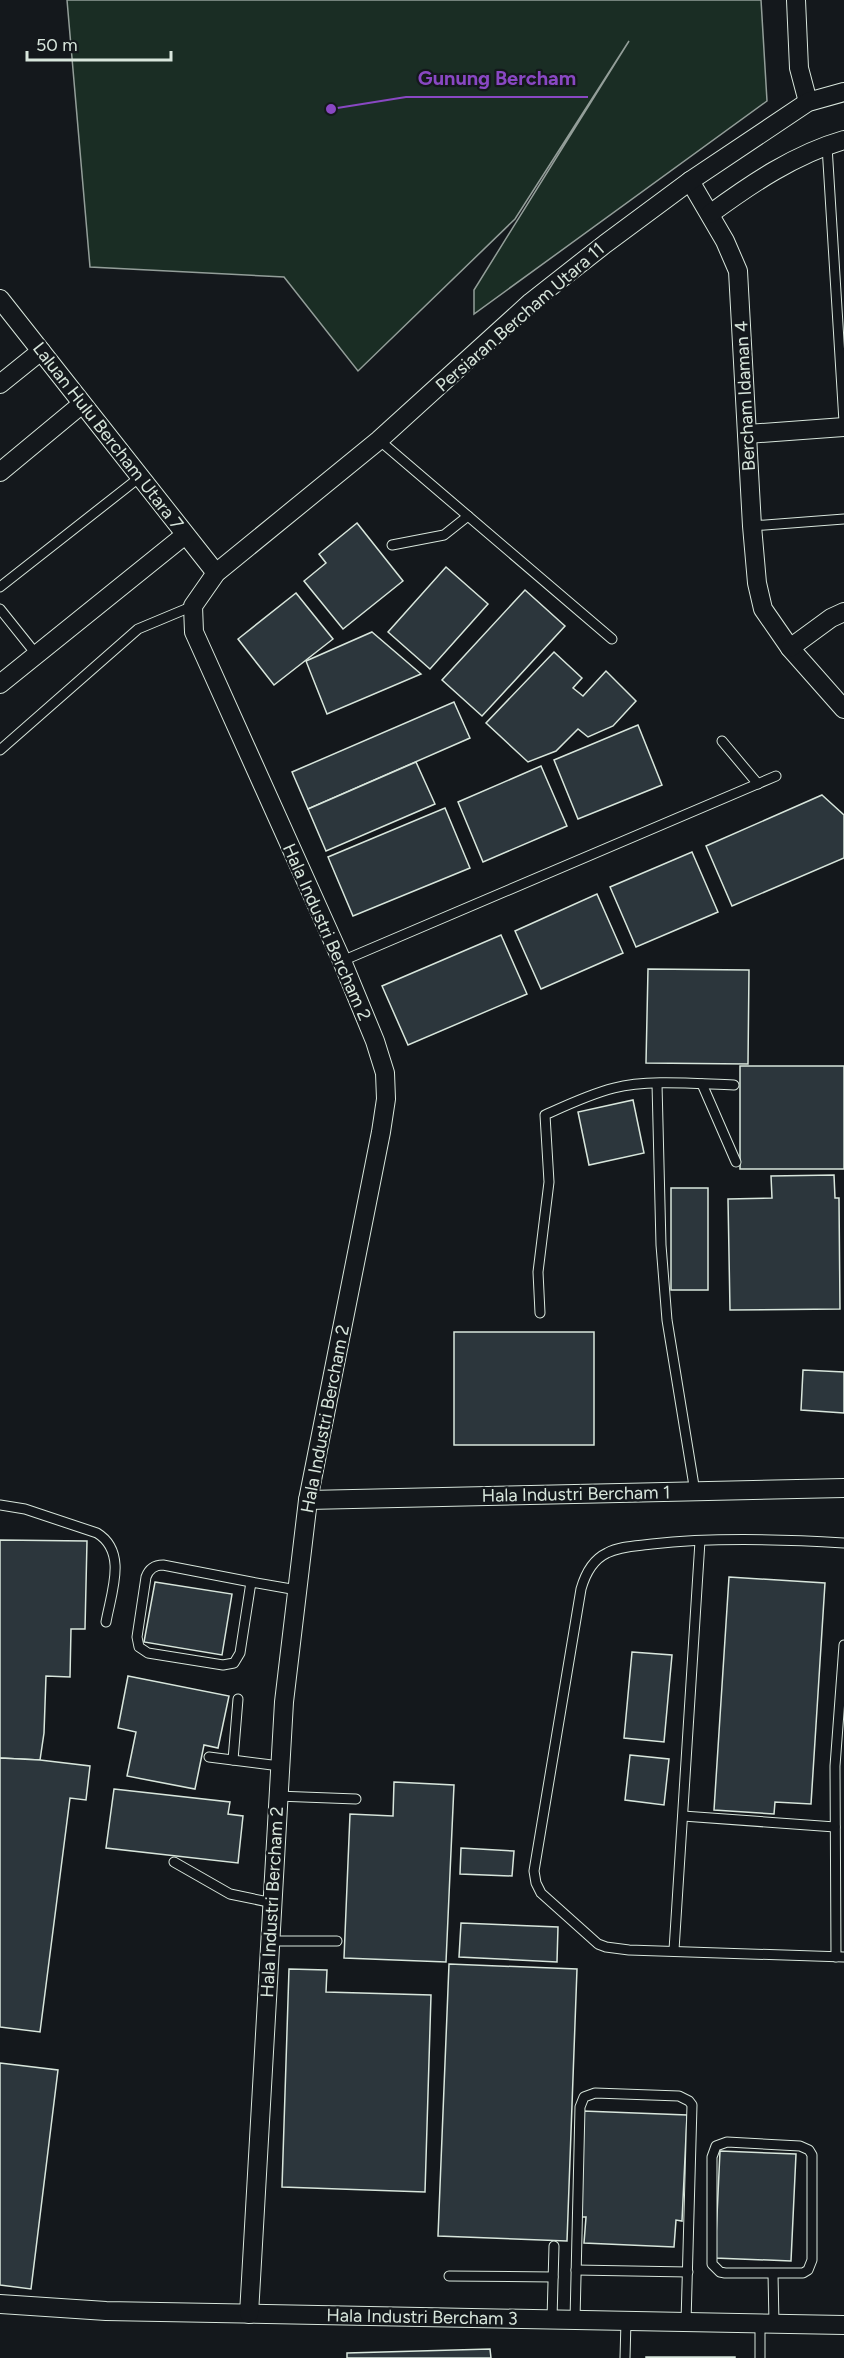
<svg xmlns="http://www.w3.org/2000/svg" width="844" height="2358" font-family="Figtree,sans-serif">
  <rect width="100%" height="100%" fill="#14181c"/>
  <path fill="#1a2d24" stroke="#939e99" stroke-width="1.5" d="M67,0H761L767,101L474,314V290L629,41L515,219L358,371L284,277L90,267Z"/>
  <g fill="#2c363c" stroke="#d8e6dc" stroke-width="1.5">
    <path d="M357,523L403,581L343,629L304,581L326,563L319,554Z"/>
    <path d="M446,567L488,604L430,669L388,632Z"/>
    <path d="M525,590L565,626L482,716L442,680Z"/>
    <path d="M296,593L333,639L274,685L238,639Z"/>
    <path d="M372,632L421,674L327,714L306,661Z"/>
    <path d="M554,652L582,678L573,688L583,696L606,671L636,701L613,726L588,737L578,729L556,751L528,762L486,723Z"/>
    <path d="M454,702L470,738L308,809L292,772Z"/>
    <path d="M638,725L662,785L578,819L554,760Z"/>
    <path d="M416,762L435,804L326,851L308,809Z"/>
    <path d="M541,766L567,826L483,862L458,802Z"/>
    <path d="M822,795L844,815V858L732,906L706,846Z"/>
    <path d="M445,808L470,868L353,916L328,857Z"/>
    <path d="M692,852L718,912L636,947L610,887Z"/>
    <path d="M597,894L623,953L541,989L515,931Z"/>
    <path d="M501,935L527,994L408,1045L382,986Z"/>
    <path d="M648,969L749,970L748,1064L646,1063Z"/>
    <rect x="740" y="1066" width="104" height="103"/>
    <path d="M633,1100L644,1153L589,1165L578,1112Z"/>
    <path d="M834,1175L835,1198H839L840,1309L730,1310L728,1199L772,1198L771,1176Z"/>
    <rect x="671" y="1188" width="37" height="102"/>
    <rect x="454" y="1332" width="140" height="113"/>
    <path d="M803,1370L844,1372V1413L801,1410Z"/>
    <path d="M0,1540L87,1541L85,1629H71L70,1677L46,1676L44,1733L40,1760L0,1758Z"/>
    <path d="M729,1577L825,1583L811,1804L775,1802L774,1814L714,1810Z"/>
    <path d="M155,1582L232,1594L222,1655L144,1642Z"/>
    <path d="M632,1652L672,1655L664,1742L624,1738Z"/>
    <path d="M128,1676L229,1696L218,1748L204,1745L195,1789L127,1776L136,1732L118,1728Z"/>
    <path d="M630,1755L669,1759L664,1805L625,1800Z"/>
    <path d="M0,1758L40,1760L90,1766L86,1800L70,1798L40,2032L0,2027Z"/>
    <path d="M394,1782L454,1785L446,1962L344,1958L350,1814L393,1816Z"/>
    <path d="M114,1789L230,1802L228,1814L243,1816L238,1863L106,1848Z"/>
    <path d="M461,1848L514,1851L512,1876L460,1874Z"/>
    <path d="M461,1923L558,1927L557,1962L459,1957Z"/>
    <path d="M449,1964L577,1969L567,2241L438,2236Z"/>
    <path d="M289,1969L327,1970L326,1992L431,1995L425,2192L282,2187Z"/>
    <path d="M0,2063L58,2070L31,2289L0,2285Z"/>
    <path d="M583,2111L687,2115L682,2221L676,2220L674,2247L584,2243L586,2217H578Z"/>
    <path d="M720,2151L796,2154L791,2261L715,2258Z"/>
    <path d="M490,2349L491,2358H347V2353Z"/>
    <rect x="646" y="2357" width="89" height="1"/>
  </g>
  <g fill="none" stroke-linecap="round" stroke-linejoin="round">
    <g stroke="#d8e6dc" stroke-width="11">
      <g id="lane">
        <path d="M827,146L844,422"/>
        <path d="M379,440L612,639"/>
        <path d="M752,526L844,519"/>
        <path d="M392,545L444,535L468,516"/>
        <path d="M0,587L140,477"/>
        <path d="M0,609L36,654"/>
        <path d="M722,741L758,784"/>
        <path d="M0,750L138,629L193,606"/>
        <path d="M342,961L776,776"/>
        <path d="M657,1084L661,1245L667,1320L695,1492"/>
        <path d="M702,1084L736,1162"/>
        <path d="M540,1313L538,1272L549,1182L545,1115C567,1105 590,1094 614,1088C648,1079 698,1084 734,1085"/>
        <path d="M0,1505L25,1509L97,1533C128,1552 111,1593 106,1622"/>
        <path d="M844,1543C780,1539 715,1537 652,1544C637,1546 620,1546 607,1553C592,1560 585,1575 581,1589L534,1871L536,1883L541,1893L598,1944L606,1947L629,1950L844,1957"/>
        <path d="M251,1582L240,1653L234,1663L223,1665L148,1653L139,1647L137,1637L146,1577C149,1569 154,1565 163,1565L251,1582L297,1590"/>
        <path d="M209,1757L280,1766"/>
        <path d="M233,1760L238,1699"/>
        <path d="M277,1796L356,1799"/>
        <path d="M683,1816L835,1827"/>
        <path d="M174,1862L230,1894L273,1903"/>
        <path d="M271,1941H337"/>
        <path d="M674,1950L700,1541"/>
        <path d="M836,1957L835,1766L844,1645"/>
        <path d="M727,2142L800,2146L809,2150L812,2155V2260L808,2270L803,2273H725L720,2272L712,2264V2157L716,2146Z"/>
        <path d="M576,2270L688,2272"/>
        <path d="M773,2274L774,2323"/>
        <path d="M449,2276L553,2277"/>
        <path d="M552,2319L554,2246"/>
        <path d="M575,2320L580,2107L584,2097L595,2093L679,2096L689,2101L692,2105L686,2322"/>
        <path d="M760,2323V2358"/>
        <path d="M625,2358L626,2321"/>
      </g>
    </g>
    <g stroke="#d8e6dc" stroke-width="20">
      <g id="street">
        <path d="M796,0L799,68L808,102"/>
        <path d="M690,181L725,241L738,271L752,526L757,583L763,609L790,648L844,709"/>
        <path d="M710,214C751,184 795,154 844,140"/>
        <path d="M0,299L216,573"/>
        <path d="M0,384L41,351"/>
        <path d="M747,434L844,427"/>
        <path d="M0,472L82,404"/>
        <path d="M790,648L831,618L844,612"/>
        <path d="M0,684L185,535"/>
        <path d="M308,1500L844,1488"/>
        <path d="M0,2304L106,2311L844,2325"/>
        <path d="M249,2314L284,1702L308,1500L381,1132L386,1099L385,1073L375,1041L342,961L194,632L193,606L216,573L379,440L531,302L605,244L690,181L808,102L844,92"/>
      </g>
    </g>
    <use href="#lane" stroke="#14181c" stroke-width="9"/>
    <use href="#street" stroke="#14181c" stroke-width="18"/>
  </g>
  <g text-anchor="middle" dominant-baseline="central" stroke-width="4.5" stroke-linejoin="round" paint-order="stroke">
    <g font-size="18" fill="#d8e6dc" stroke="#14181c">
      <text transform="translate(520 317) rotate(-41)">Persiaran Bercham Utara 11</text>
      <text transform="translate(745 396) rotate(-93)">Bercham Idaman 4</text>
      <text transform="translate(108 436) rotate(52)">Laluan Hulu Bercham Utara 7</text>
      <text transform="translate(327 932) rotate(66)">Hala Industri Bercham 2</text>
      <text transform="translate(325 1419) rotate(-79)">Hala Industri Bercham 2</text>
      <text transform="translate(576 1494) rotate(-1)">Hala Industri Bercham 1</text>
      <text transform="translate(272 1902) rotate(-87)">Hala Industri Bercham 2</text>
      <text transform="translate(422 2317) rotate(1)">Hala Industri Bercham 3</text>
    </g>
  </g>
  <path fill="none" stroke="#8948c3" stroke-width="2" d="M331 109L406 97H588"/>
  <circle fill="#8948c3" stroke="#14181c" stroke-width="2" cx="331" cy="109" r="6"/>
  <g font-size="20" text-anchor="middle" font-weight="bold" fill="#8948c3" stroke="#14181c" stroke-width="4.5" stroke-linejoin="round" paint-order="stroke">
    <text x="497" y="85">Gunung Bercham</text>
  </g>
  <path d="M27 51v9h144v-9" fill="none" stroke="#d8e6dc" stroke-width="3"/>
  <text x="36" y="51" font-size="18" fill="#d8e6dc" stroke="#14181c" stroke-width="4.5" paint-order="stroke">50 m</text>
</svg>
